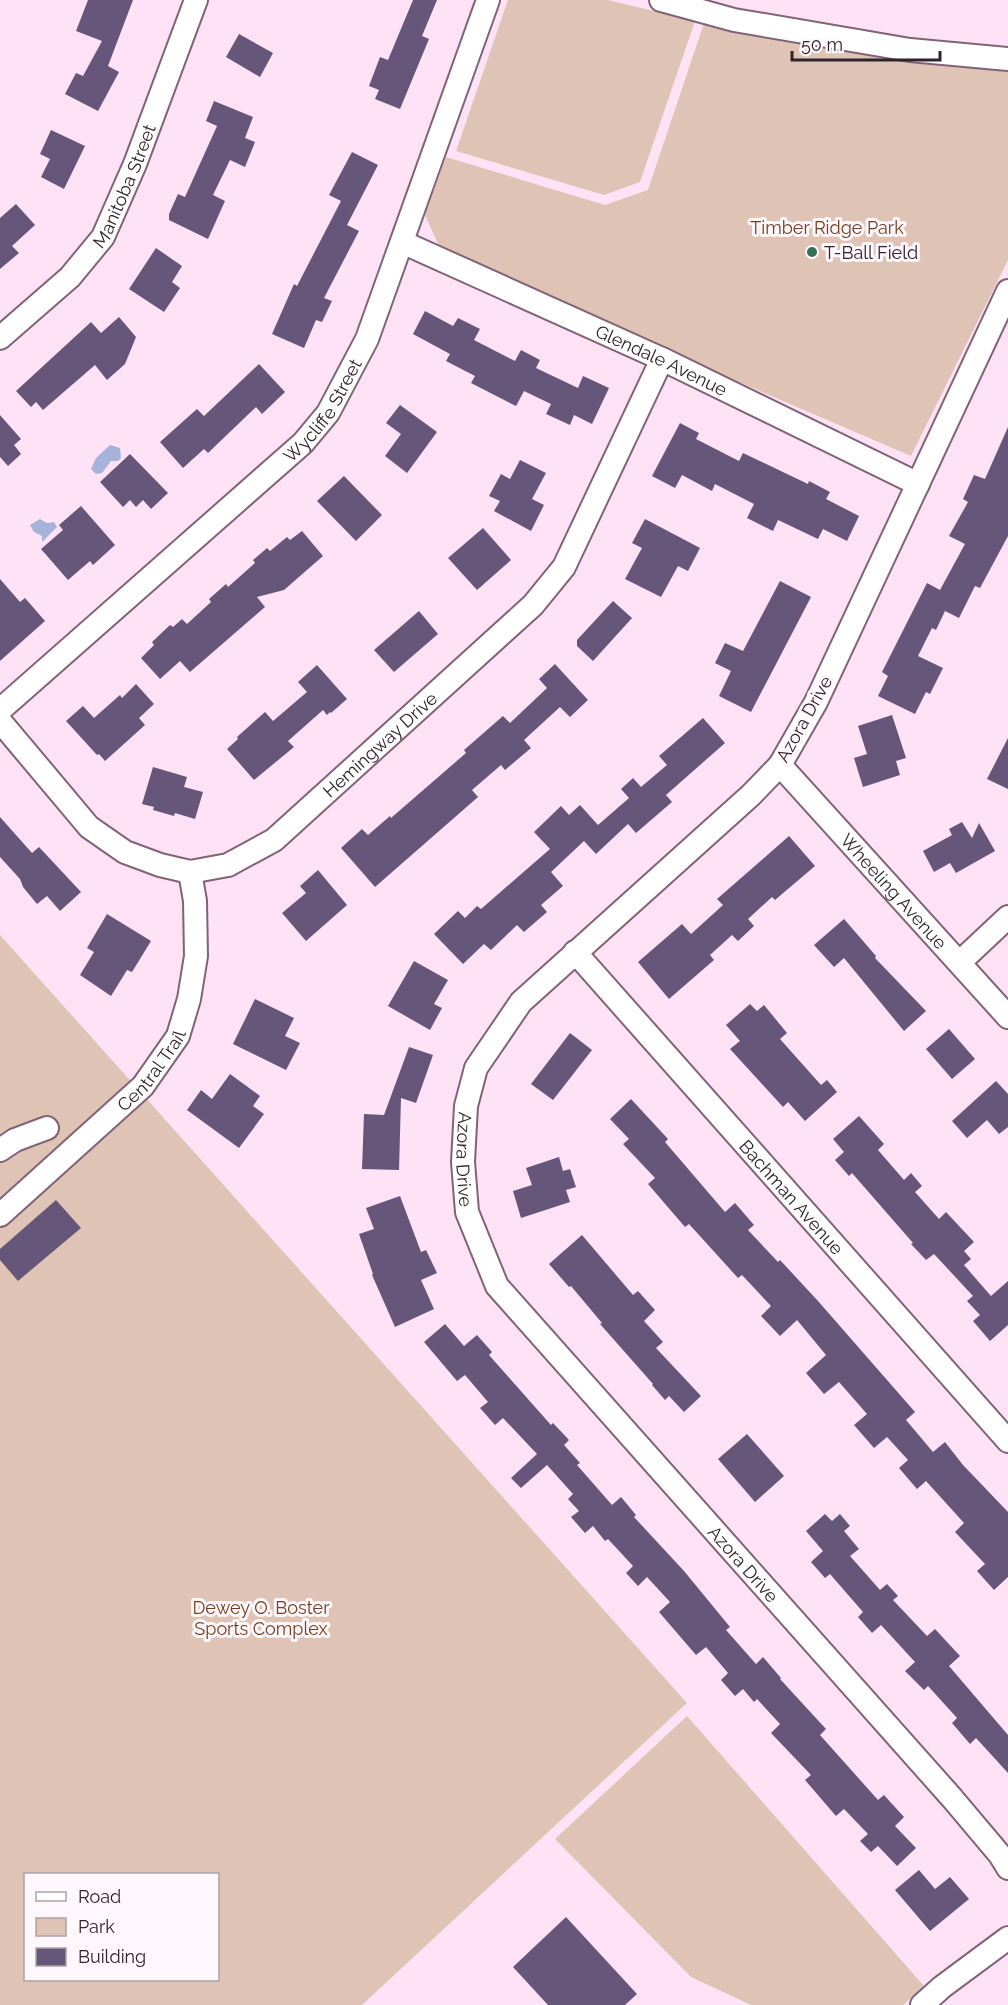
<svg xmlns="http://www.w3.org/2000/svg" width="1008" height="2005" font-family="Raleway,sans-serif">
  <rect width="100%" height="100%" fill="#ffe2f5"/>
  <g fill="#dfc4b6" fill-rule="evenodd">
    <path d="M508,0H608L695,21L640,182L604,195L456,151Z"/>
    <path d="M704,23L874,56L1008,72V260L911,456L639,339L438,244L425,215L446,157L605,205L648,190Z"/>
    <path d="M0,935L687,1703L362,2005H0ZM26,1874H218V1980H26Z"/>
    <path d="M687,1716L924,1986L903,2005H751L691,1977L555,1839Z"/>
  </g>
  <g fill="#a5b3db">
    <path d="M110,445L120,448L121,458L118,461H111L102,473L96,474L91,469L96,458Z"/>
    <path d="M40,519L47,523L54,522L57,527L42,542V536L34,532L30,525Z"/>
  </g>
  <g fill="#66567a">
    <path d="M88,0H133L108,66L119,72L98,111L65,94L76,73L83,76L102,41L76,31Z"/>
    <path d="M413,0H437L422,36L429,39L400,109L375,99L379,90L369,86L380,57L388,60Z"/>
    <path d="M239,34L273,53L260,77L226,57Z"/>
    <path d="M214,101L253,117L245,138L255,142L245,167L230,160L213,195L225,201L208,239L169,220V214L178,194L185,197L217,126L206,121Z"/>
    <path d="M51,130L85,146L64,189L41,177L50,159L40,154Z"/>
    <path d="M352,152L378,165L347,225L359,231L324,298L332,301L322,322L316,320L304,348L272,334L294,284L297,286L341,201L329,195Z"/>
    <path d="M16,204L35,225L12,246L19,253L0,269V218Z"/>
    <path d="M156,248L182,266L172,282L180,288L164,312L129,289Z"/>
    <path d="M425,311L453,326L458,318L480,329L474,340L515,361L521,350L540,360L536,368L578,388L583,376L609,388L592,424L574,415L570,425L546,414L551,404L524,391L516,406L471,383L475,376L446,361L450,354L413,334Z"/>
    <path d="M119,317L136,337L125,364L107,380L95,365L43,410L36,402L31,407L16,391L91,322L101,333Z"/>
    <path d="M259,364L285,392L262,414L256,407L208,453L204,449L183,468L160,442L197,409L204,416Z"/>
    <path d="M400,405L437,432L407,473L385,456L401,434L386,423Z"/>
    <path d="M0,415L21,439L14,445L21,454L8,466L0,457Z"/>
    <path d="M680,423L699,433L696,439L739,461L743,453L808,484L809,481L830,492L826,499L859,516L847,541L823,529L818,539L778,520L773,531L747,518L754,504L715,484L712,491L682,475L675,488L652,476Z"/>
    <path d="M1008,427V536L980,588L975,586L959,618L945,611L936,630L932,628L918,656L943,668L930,694L926,692L915,714L878,696L888,676L882,672L927,583L940,590L965,544L949,536L968,502L963,499L974,475L985,479Z"/>
    <path d="M130,454L168,493L151,509L143,500L136,507L130,500L123,507L100,482Z"/>
    <path d="M520,460L546,473L532,499L544,505L531,531L494,511L500,501L489,496L501,474L510,479Z"/>
    <path d="M344,476L382,515L356,541L317,501Z"/>
    <path d="M81,506L115,545L93,565L90,561L68,580L41,549L63,530L59,525Z"/>
    <path d="M645,519L700,548L688,571L678,566L661,597L625,579L642,548L632,543Z"/>
    <path d="M483,528L511,560L477,590L448,558Z"/>
    <path d="M302,531L323,556L284,590L257,597L265,607L190,672L180,661L160,679L141,658L154,645L152,642L170,625L173,627L182,619L187,624L211,602L209,599L226,584L228,587L255,563L253,560L267,548L270,551L287,537L290,540Z"/>
    <path d="M0,579L20,602L25,598L45,621L0,661Z"/>
    <path d="M780,581L811,597L751,712L719,696L731,671L715,663L725,643L743,651Z"/>
    <path d="M613,601L632,618L593,661L577,646V640Z"/>
    <path d="M419,611L438,634L394,672L374,650Z"/>
    <path d="M555,664L588,700L570,717L560,707L524,740L531,748L505,770L501,765L472,790L478,797L375,887L341,848L362,829L368,835L390,816L391,818L466,753L464,750L503,716L510,723L547,688L539,679Z"/>
    <path d="M317,665L347,699L331,713L330,712L327,715L323,710L288,741L294,747L254,780L227,749L238,739L237,737L265,712L273,721L307,692L298,682Z"/>
    <path d="M136,684L154,704L139,718L145,725L105,761L99,754L97,755L66,721L83,706L94,718L120,695L122,698Z"/>
    <path d="M892,715L906,758L896,761L900,775L863,787L854,758L867,754L858,726Z"/>
    <path d="M703,718L725,743L666,795L672,802L636,833L628,824L596,854L584,841L551,872L563,886L541,905L547,912L524,932L517,925L491,950L484,944L463,964L434,934L458,911L465,918L477,906L481,909L550,849L534,832L561,806L569,815L580,805L598,825L629,798L621,789L633,778L641,787L667,765L659,756Z"/>
    <path d="M1008,738V789L987,779Z"/>
    <path d="M153,767L187,777L184,787L203,792L195,819L175,813L174,816L153,810L154,807L142,804Z"/>
    <path d="M0,817L32,853L39,847L81,892L60,911L47,896L37,904L23,887L20,879L0,857Z"/>
    <path d="M962,822L972,838L979,823L995,851L956,873L950,863L934,872L923,851L952,835L949,829Z"/>
    <path d="M789,836L815,866L775,900L772,897L748,919L754,926L738,941L732,935L710,955L714,960L669,999L638,962L682,924L691,934L723,905L717,899Z"/>
    <path d="M318,870L347,905L306,941L282,913L306,893L300,886Z"/>
    <path d="M107,914L151,941L132,972L127,970L111,996L80,975L94,952L87,948Z"/>
    <path d="M844,919L876,956L875,958L926,1011L904,1031L844,958L834,967L814,945Z"/>
    <path d="M414,961L448,980L434,1004L442,1008L430,1030L388,1006Z"/>
    <path d="M255,999L294,1018L285,1036L300,1043L286,1070L233,1044Z"/>
    <path d="M750,1004L757,1011L764,1005L787,1033L780,1039L821,1085L827,1080L837,1092L805,1121L788,1102L783,1107L730,1049L740,1041L726,1025Z"/>
    <path d="M949,1029L975,1059L952,1079L926,1049Z"/>
    <path d="M570,1033L592,1050L553,1100L531,1084Z"/>
    <path d="M409,1047L433,1055L416,1103L401,1098L399,1170L362,1169L364,1114L384,1115Z"/>
    <path d="M230,1074L260,1096L253,1106L264,1114L239,1148L187,1110L201,1090L212,1099Z"/>
    <path d="M996,1081L1008,1094V1127L999,1134L987,1120L967,1138L952,1121Z"/>
    <path d="M631,1099L668,1139L665,1142L725,1212L735,1203L754,1225L748,1230L778,1262L780,1260L818,1301L915,1412L906,1420L933,1452L945,1442L963,1465L1008,1512V1577L994,1590L977,1571L985,1564L955,1532L964,1523L926,1481L917,1489L899,1468L908,1460L887,1437L874,1448L854,1425L867,1414L839,1382L824,1394L806,1373L826,1355L797,1320L780,1336L761,1316L771,1306L742,1275L738,1278L689,1224L685,1227L648,1184L655,1178L623,1144L629,1139L610,1119Z"/>
    <path d="M859,1116L884,1144L878,1150L904,1180L911,1173L922,1186L915,1192L939,1219L946,1212L974,1242L964,1251L971,1259L964,1265L991,1296L1008,1281V1325L990,1341L973,1321L980,1315L967,1301L973,1296L934,1254L926,1260L911,1244L913,1243L852,1173L849,1176L835,1160L844,1152L833,1139Z"/>
    <path d="M559,1157L563,1171L570,1169L576,1187L566,1190L570,1202L521,1218L513,1191L532,1185L526,1168Z"/>
    <path d="M400,1196L421,1252L426,1250L437,1273L421,1280L434,1309L395,1327L372,1275L373,1274L359,1234L374,1229L366,1208Z"/>
    <path d="M56,1200L81,1228L18,1281L0,1260V1249Z"/>
    <path d="M582,1235L633,1295L638,1291L655,1310L644,1321L663,1342L656,1348L701,1396L684,1412L669,1396L665,1400L652,1385L653,1384L600,1324L602,1323L571,1286L569,1287L549,1264Z"/>
    <path d="M445,1324L464,1346L477,1335L492,1352L489,1355L551,1425L553,1423L569,1440L564,1445L580,1463L577,1465L612,1505L621,1497L636,1515L634,1517L684,1571L730,1627L726,1630L756,1664L763,1657L781,1678L780,1679L826,1729L820,1735L878,1800L884,1795L904,1817L895,1826L916,1848L897,1866L878,1846L871,1852L860,1841L868,1834L844,1809L836,1816L805,1780L811,1775L771,1733L780,1724L757,1699L754,1702L743,1689L735,1696L721,1680L728,1673L706,1647L696,1655L659,1612L670,1602L647,1577L638,1586L626,1573L633,1566L608,1539L605,1541L593,1526L585,1533L571,1517L579,1511L568,1499L573,1494L547,1465L521,1488L511,1478L537,1454L503,1418L495,1425L480,1408L488,1402L465,1375L457,1381L424,1342Z"/>
    <path d="M747,1434L784,1476L755,1502L718,1459Z"/>
    <path d="M825,1514L832,1521L840,1514L850,1526L844,1531L859,1549L850,1556L880,1590L887,1584L898,1596L893,1600L927,1636L935,1629L960,1656L949,1666L1008,1735V1773L976,1738L970,1744L952,1723L957,1718L928,1686L924,1690L905,1671L915,1662L881,1625L872,1633L858,1617L863,1612L830,1574L825,1578L811,1562L823,1551L806,1531Z"/>
    <path d="M919,1870L935,1889L950,1877L969,1899L930,1931L895,1890Z"/>
    <path d="M566,1917L637,1994L625,2005H548L513,1967Z"/>
  </g>
  <g fill="none" stroke-linecap="round" stroke-linejoin="round">
    <g stroke="#816377" stroke-width="26">
      <g id="minor">
        <path d="M661,0L734,20L910,50L1008,59"/>
        <path id="s1" d="M402,242L662,359L918,484"/>
        <path id="s2" d="M1008,291L816,702L780,765L751,795L521,1002L476,1068L466,1106L463,1162L467,1212L497,1286L952,1798L1000,1855L1008,1868"/>
        <path id="s3" d="M0,338L70,277L103,237L135,164L196,0"/>
        <path id="s4" d="M0,710L303,443L328,413L367,339L488,0"/>
        <path id="s5" d="M0,721L89,827L125,852L160,865L190,872L228,865L274,840L533,605L564,567L662,359"/>
        <path id="s6" d="M780,765L1008,1017"/>
        <path id="s7" d="M575,952L1008,1441"/>
        <path d="M960,962L1008,917"/>
        <path d="M0,1150L15,1140L47,1128"/>
        <path id="s8" d="M0,1215L143,1086L178,1036L189,999L196,956L195,901L190,872"/>
        <path d="M922,2005L942,1987L1008,1938"/>
      </g>
    </g>
    <use href="#minor" stroke="#fff" stroke-width="22"/>
  </g>
  <circle fill="#356f59" stroke="#fef7fb" stroke-width="2" cx="812" cy="252" r="6"/>
  <g text-anchor="middle" dominant-baseline="central" stroke-width="6" stroke-linejoin="round" paint-order="stroke">
    <g font-size="18" fill="#30232c" stroke="#fef7fb">
      <text stroke="none"><textPath href="#s3" startOffset="200">Manitoba Street</textPath></text>
      <text stroke="none"><textPath href="#s1" startOffset="285">Glendale Avenue</textPath></text>
      <text stroke="none"><textPath href="#s4" startOffset="442">Wycliffe Street</textPath></text>
      <text transform="translate(804 719) rotate(-61)">Azora Drive</text>
      <text stroke="none"><textPath href="#s5" startOffset="484">Hemingway Drive</textPath></text>
      <text stroke="none"><textPath href="#s6" startOffset="170">Wheeling Avenue</textPath></text>
      <text stroke="none"><textPath href="#s8" startOffset="210">Central Trail</textPath></text>
      <text stroke="none"><textPath href="#s2" startOffset="1050">Azora Drive</textPath></text>
      <text stroke="none"><textPath href="#s7" startOffset="327">Bachman Avenue</textPath></text>
      <text stroke="none"><textPath href="#s2" startOffset="1554">Azora Drive</textPath></text>
    </g>
    <g font-size="18" fill="#753d1e" stroke="#fef7fb">
      <text x="827" y="227">Timber Ridge Park</text>
      <text x="261" y="1607">Dewey O. Boster<tspan x="261" dy="21">Sports Complex</tspan></text>
    </g>
    <g font-size="18" fill="#30232c" stroke="#fef7fb" text-anchor="start">
      <text x="824" y="252">T-Ball Field</text>
    </g>
  </g>
  <rect x="24" y="1873" width="195" height="108" fill="#fef7fb" stroke="#aca2a8" stroke-width="1.5"/>
  <rect x="36" y="1892" width="30" height="9" fill="#ffffff" stroke="#aca2a8" stroke-width="1.5"/>
  <text x="78" y="1903" font-size="18" fill="#30232c">Road</text>
  <rect x="36" y="1918" width="30" height="18" fill="#dfc4b6" stroke="#aca2a8" stroke-width="1.5"/>
  <text x="78" y="1933" font-size="18" fill="#30232c">Park</text>
  <rect x="36" y="1948" width="30" height="18" fill="#66567a" stroke="#aca2a8" stroke-width="1.5"/>
  <text x="78" y="1963" font-size="18" fill="#30232c">Building</text>
  <path d="M792 51v9h148v-9" fill="none" stroke="#30232c" stroke-width="3"/>
  <text x="801" y="51" font-size="18" fill="#30232c" stroke="#fef7fb" stroke-width="4.5" paint-order="stroke">50 m</text>
</svg>
